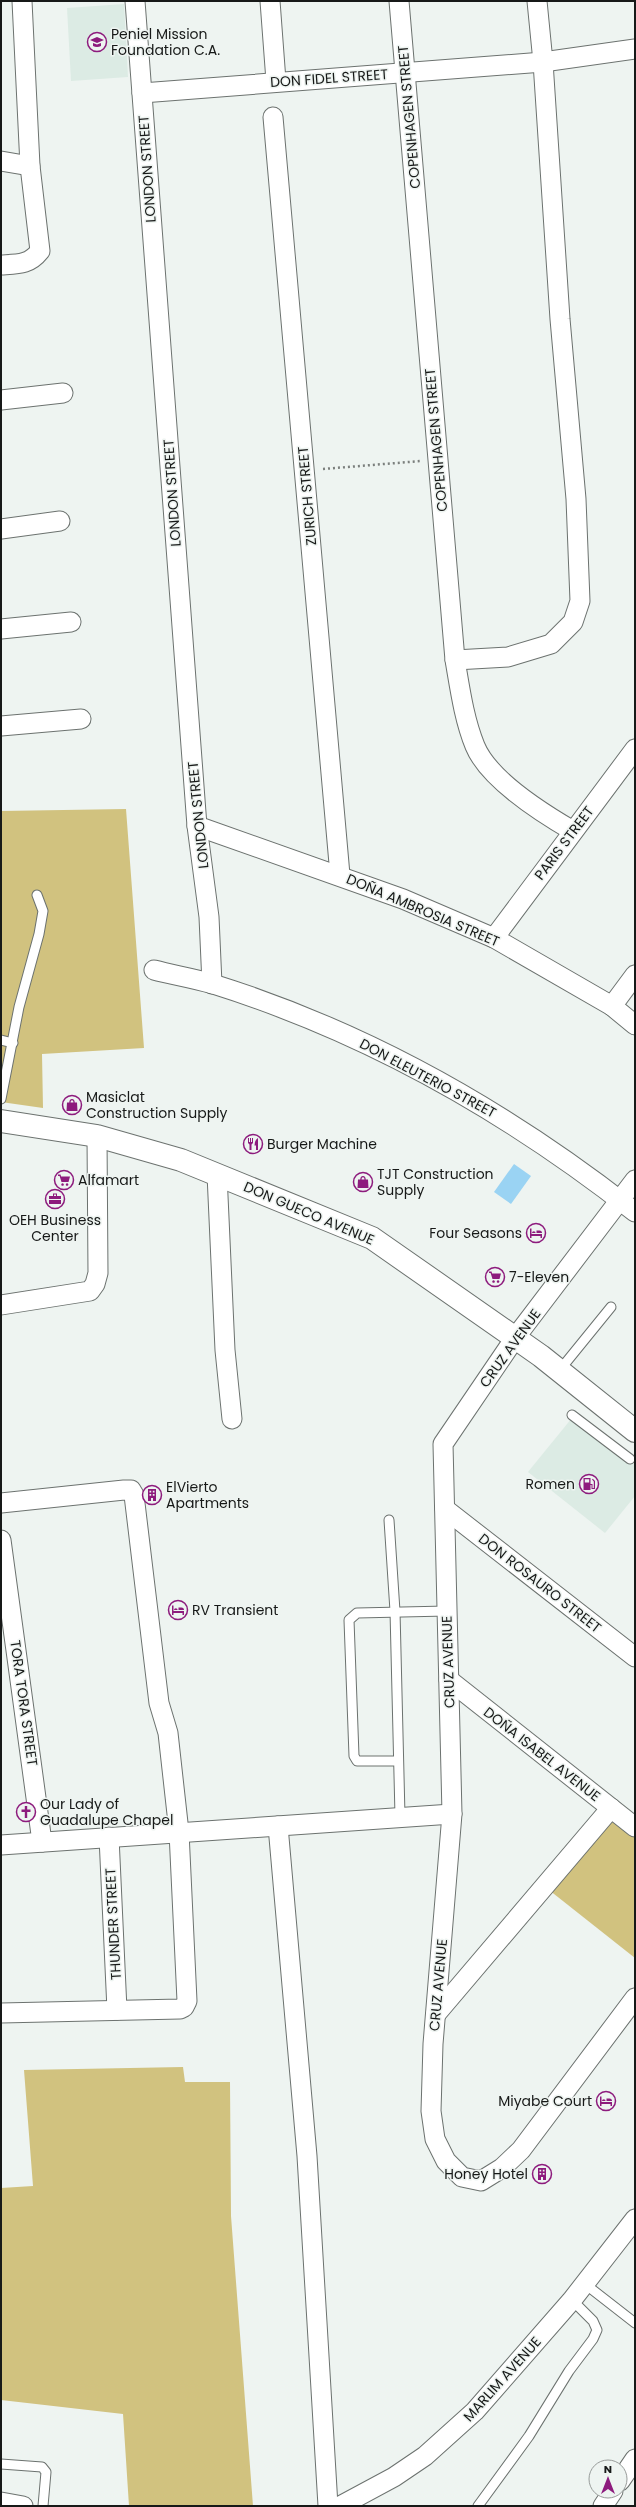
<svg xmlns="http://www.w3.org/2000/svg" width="636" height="2507" font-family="Poppins,sans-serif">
  <rect width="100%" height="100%" fill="#eef4f1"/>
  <g fill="#dcebe4">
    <path d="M124,4L128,77L71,81L67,8Z"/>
    <path d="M576,1413L635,1460V1496L605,1533L528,1472Z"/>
  </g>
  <g fill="#d1c27f">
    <path d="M126,809L144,1048L42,1054L43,1108L1,1102V811Z"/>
    <path d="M616,1822L635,1834V1958L549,1890L608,1823Z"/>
    <path d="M183,2067L185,2082H230L231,2216L253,2506H129L123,2414L1,2400V2188L33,2186L24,2070Z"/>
  </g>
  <path fill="#9ad3f3" d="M514,1164L531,1176L511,1204L494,1192Z"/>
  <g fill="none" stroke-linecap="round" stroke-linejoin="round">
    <g stroke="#6c726f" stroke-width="11">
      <g id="lane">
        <path d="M1,1040L13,1043"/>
        <path d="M1,1099L19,1007L39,934L43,911L37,895"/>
        <path d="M559,1371L611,1307"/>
        <path d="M572,1415L630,1459"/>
        <path d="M389,1520L395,1611L400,1816"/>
        <path d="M397,1761H357L354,1756L349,1620L357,1613L447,1611"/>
        <path d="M585,2284L635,2323"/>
        <path d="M1,2464L42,2467L46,2472L43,2506"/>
        <path d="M478,2506L529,2436L569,2371L593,2339L597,2330L593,2321L572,2300"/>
      </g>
    </g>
    <g stroke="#6c726f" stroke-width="21">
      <g id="street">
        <path d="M135,1L197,826L209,917L212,984"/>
        <path d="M270,1L276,81"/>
        <path d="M399,1L455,660C460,689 464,719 475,746C489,780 542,813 573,831"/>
        <path d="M142,93L543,62L635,49"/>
        <path d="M273,117L340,875"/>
        <path d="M1,161L30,166"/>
        <path d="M1,265C18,264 29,265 40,251L30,166L22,1"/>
        <path d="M1,400L63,393"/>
        <path d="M1,529L60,521"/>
        <path d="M1,629L71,622"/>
        <path d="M455,660L508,657L551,644L573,622L580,601L576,499L560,319L543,62L537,1"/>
        <path d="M1,726L81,719"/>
        <path d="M197,826L403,899L494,938L612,1006L635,1025"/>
        <path d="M494,938L635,749"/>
        <path d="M154,970C173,975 193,978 213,984C366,1032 509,1113 635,1212"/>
        <path d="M612,1006L635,975"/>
        <path d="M217,1174L225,1350L232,1419"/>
        <path d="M635,1180L515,1338L443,1444L452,1814L433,2044L431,2111L435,2139L446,2161L462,2177L481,2181L502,2168L521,2150L635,1998"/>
        <path d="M1,1305L90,1291L95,1284L98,1273L97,1136"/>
        <path d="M1,1503L124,1490H131L134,1495L159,1703L168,1733L179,1832L187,2001L184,2007L180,2009L1,2013"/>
        <path d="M445,1509L635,1657"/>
        <path d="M1,1540L42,1842"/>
        <path d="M449,1680L635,1827"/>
        <path d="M278,1826L307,2156L328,2506"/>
        <path d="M109,1837L117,2010"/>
        <path d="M1,1845L452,1814"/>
        <path d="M436,2014L611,1808"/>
        <path d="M620,2481L635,2459"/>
        <path d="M1,2502L23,2506"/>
        <path d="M340,2506L394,2477L425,2456L475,2411L572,2300L635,2219"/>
        <path d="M603,2506L613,2491"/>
      </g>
    </g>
    <g stroke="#6c726f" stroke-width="24">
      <path id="secondary" d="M1,1121L97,1136L181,1160L372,1238L541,1356L635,1431"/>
    </g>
    <path stroke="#7b7f7d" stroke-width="2.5" stroke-dasharray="2 3" stroke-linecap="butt" d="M323,469L421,461"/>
    <use href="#lane" stroke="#fff" stroke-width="9"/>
    <use href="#street" stroke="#fff" stroke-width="19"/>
    <use href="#secondary" stroke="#fff" stroke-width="22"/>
  </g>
  <defs>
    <g id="school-ring" transform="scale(1)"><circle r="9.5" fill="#eef4f1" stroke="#8d1b7d" stroke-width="1.5"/><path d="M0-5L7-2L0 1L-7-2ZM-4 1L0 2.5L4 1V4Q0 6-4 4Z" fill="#8d1b7d"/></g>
    <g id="shop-ring" transform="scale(1)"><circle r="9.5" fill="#eef4f1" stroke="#8d1b7d" stroke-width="1.5"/><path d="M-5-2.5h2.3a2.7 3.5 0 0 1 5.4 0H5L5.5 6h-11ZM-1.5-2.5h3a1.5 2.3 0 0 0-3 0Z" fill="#8d1b7d"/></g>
    <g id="restaurant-ring" transform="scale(1)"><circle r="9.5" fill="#eef4f1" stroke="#8d1b7d" stroke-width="1.5"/><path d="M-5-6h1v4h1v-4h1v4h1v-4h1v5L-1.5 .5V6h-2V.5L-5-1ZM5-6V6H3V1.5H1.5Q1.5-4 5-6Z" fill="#8d1b7d"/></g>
    <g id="supermarket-ring" transform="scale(1)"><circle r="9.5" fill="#eef4f1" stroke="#8d1b7d" stroke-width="1.5"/><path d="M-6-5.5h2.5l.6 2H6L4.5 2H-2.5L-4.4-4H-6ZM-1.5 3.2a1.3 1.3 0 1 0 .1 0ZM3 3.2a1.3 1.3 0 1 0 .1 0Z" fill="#8d1b7d"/></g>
    <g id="office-ring" transform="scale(1)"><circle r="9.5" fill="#eef4f1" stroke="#8d1b7d" stroke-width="1.5"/><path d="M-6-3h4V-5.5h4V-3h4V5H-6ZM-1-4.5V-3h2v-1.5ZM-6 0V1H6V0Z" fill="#8d1b7d"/></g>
    <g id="hotel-ring" transform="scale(1)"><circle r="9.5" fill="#eef4f1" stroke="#8d1b7d" stroke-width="1.5"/><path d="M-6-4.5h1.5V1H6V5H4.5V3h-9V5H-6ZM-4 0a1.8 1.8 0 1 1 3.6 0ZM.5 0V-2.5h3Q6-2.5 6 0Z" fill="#8d1b7d"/></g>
    <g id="fuel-ring" transform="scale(1)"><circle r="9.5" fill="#eef4f1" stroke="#8d1b7d" stroke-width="1.5"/><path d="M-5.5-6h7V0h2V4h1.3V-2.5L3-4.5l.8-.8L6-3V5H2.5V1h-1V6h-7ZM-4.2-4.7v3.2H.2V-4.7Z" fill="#8d1b7d"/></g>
    <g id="building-ring" transform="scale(1)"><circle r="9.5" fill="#eef4f1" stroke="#8d1b7d" stroke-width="1.5"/><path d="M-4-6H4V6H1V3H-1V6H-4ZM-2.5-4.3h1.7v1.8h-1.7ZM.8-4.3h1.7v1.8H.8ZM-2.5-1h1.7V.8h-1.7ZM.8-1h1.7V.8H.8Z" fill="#8d1b7d"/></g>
    <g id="church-ring" transform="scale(1)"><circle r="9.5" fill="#eef4f1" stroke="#8d1b7d" stroke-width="1.5"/><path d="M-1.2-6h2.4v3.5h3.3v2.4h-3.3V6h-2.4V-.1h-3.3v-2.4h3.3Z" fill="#8d1b7d"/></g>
  </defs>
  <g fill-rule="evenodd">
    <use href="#school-ring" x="97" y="42"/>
    <use href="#shop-ring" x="72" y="1105"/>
    <use href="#restaurant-ring" x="253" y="1144"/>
    <use href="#supermarket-ring" x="64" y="1180"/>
    <use href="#shop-ring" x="363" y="1182"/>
    <use href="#office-ring" x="55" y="1199"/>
    <use href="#hotel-ring" x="536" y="1233"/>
    <use href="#supermarket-ring" x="495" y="1277"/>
    <use href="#fuel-ring" x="589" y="1484"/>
    <use href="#building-ring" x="152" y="1495"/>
    <use href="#hotel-ring" x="178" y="1610"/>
    <use href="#church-ring" x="26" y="1812"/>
    <use href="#hotel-ring" x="606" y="2101"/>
    <use href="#building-ring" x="542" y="2174"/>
  </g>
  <g text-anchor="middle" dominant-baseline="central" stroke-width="3" stroke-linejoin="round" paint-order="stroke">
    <g font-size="14" fill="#171918" stroke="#eef4f1" text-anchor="start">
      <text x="111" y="34">Peniel Mission<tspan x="111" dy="16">Foundation C.A.</tspan></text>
      <text x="86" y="1097">Masiclat<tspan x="86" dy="16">Construction Supply</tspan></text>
      <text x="267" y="1144">Burger Machine</text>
      <text x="377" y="1174">TJT Construction<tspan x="377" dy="16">Supply</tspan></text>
      <text x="78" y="1180">Alfamart</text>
      <text x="55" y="1220" text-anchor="middle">OEH Business<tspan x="55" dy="16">Center</tspan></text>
      <text x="522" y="1233" text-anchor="end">Four Seasons</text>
      <text x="509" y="1277">7-Eleven</text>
      <text x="575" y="1484" text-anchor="end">Romen</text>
      <text x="166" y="1487">ElVierto<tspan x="166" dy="16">Apartments</tspan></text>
      <text x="192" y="1610">RV Transient</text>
      <text x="40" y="1804">Our Lady of<tspan x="40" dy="16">Guadalupe Chapel</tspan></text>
      <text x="592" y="2101" text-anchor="end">Miyabe Court</text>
      <text x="528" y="2174" text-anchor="end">Honey Hotel</text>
    </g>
    <g font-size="14" fill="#171918" stroke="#eef4f1">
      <text transform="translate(329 78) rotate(-4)">DON FIDEL STREET</text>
      <text transform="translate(409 117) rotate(-95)">COPENHAGEN STREET</text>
      <text transform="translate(147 169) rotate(-94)">LONDON STREET</text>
      <text transform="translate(436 440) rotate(-95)">COPENHAGEN STREET</text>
      <text transform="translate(172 493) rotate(-94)">LONDON STREET</text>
      <text transform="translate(307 496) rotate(-95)">ZURICH STREET</text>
      <text transform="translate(198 815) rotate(-96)">LONDON STREET</text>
      <text transform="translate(564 843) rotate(-53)">PARIS STREET</text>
      <text transform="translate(423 910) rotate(23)">DOÑA AMBROSIA STREET</text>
      <text transform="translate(428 1078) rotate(28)">DON ELEUTERIO STREET</text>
      <text transform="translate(309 1213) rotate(23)">DON GUECO AVENUE</text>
      <text transform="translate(510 1348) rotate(-54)">CRUZ AVENUE</text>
      <text transform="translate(540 1583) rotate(38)">DON ROSAURO STREET</text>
      <text transform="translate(448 1662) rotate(-92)">CRUZ AVENUE</text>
      <text transform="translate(24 1703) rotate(82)">TORA TORA STREET</text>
      <text transform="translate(542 1754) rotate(38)">DOÑA ISABEL AVENUE</text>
      <text transform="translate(113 1924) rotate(-93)">THUNDER STREET</text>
      <text transform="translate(438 1985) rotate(-85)">CRUZ AVENUE</text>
      <text transform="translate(502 2379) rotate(-48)">MARLIM AVENUE</text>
    </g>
  </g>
  <rect width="636" height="2507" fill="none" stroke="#171918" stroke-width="4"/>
  <g transform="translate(608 2479)"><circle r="19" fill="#eef4f1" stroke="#989c9a"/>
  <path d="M0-3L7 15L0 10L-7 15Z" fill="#8d1b7d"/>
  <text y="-6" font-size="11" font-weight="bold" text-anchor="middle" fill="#171918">N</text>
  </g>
</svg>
